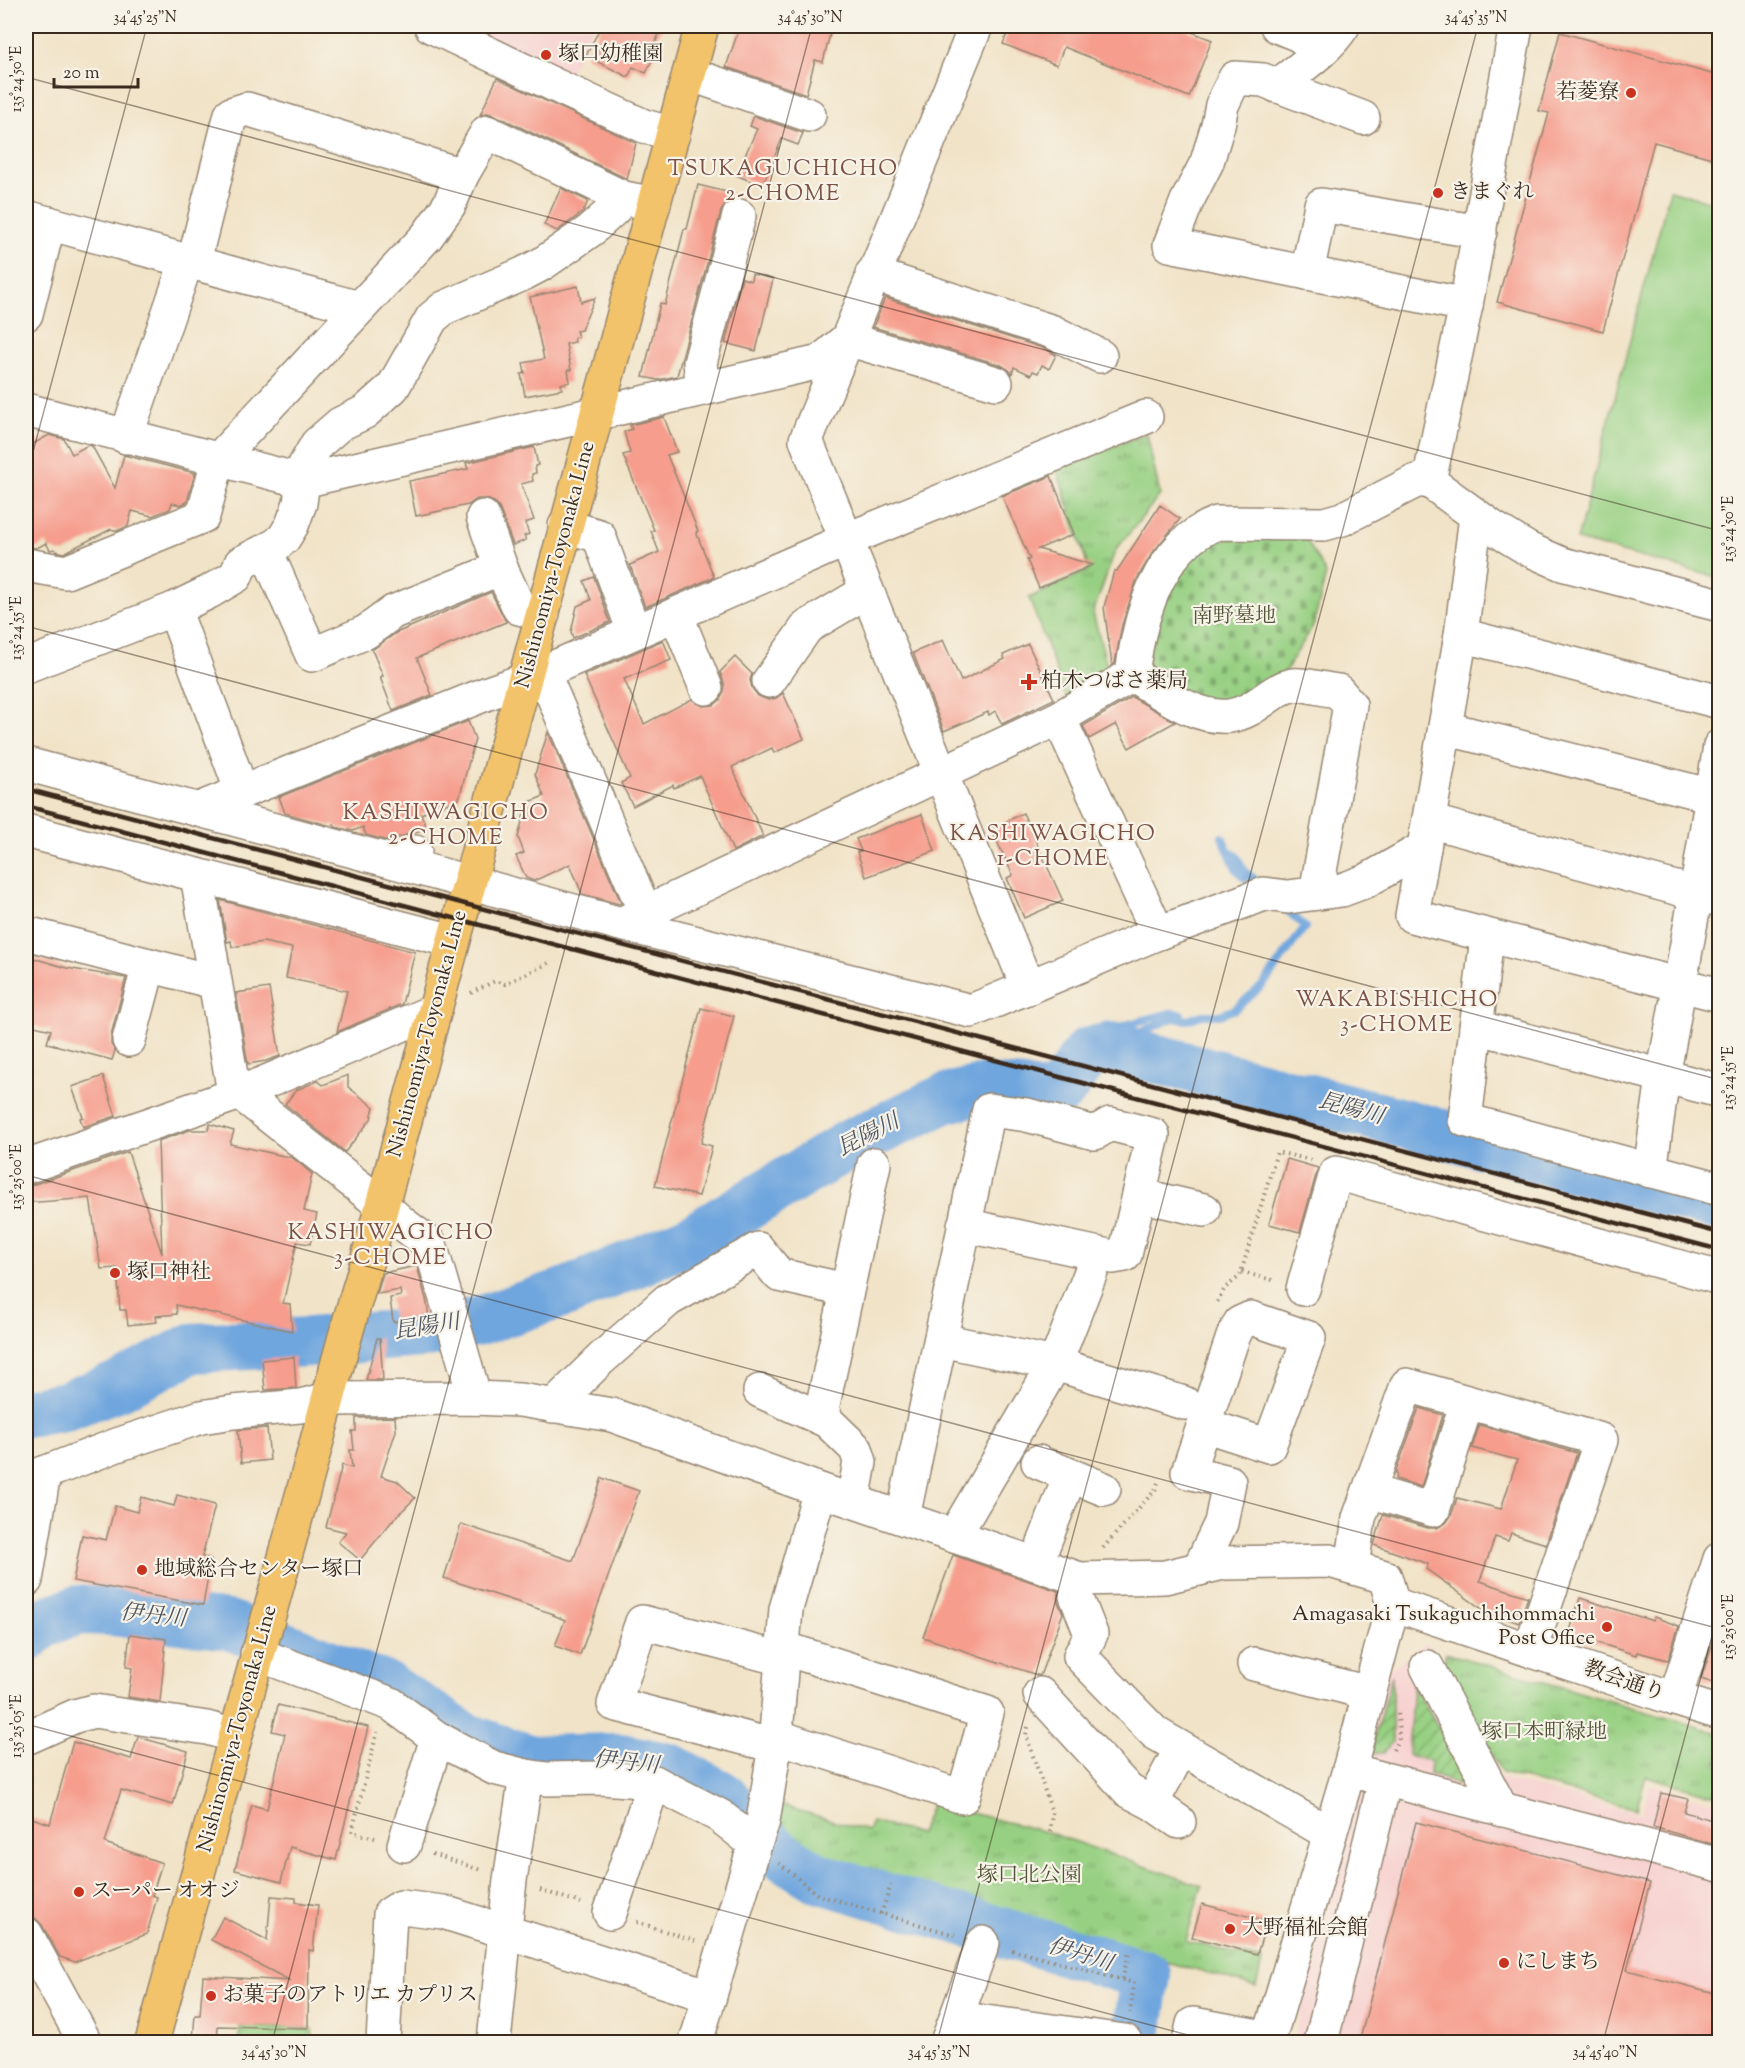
<svg xmlns="http://www.w3.org/2000/svg" width="1745" height="2068" font-family="'Sorts Mill Goudy','Noto Serif JP',serif">
  <defs>
    <pattern id="cemetery-stones" width="16" height="16" patternUnits="userSpaceOnUse" patternTransform="scale(1.5)"><rect width="16" height="16" fill="#97d082"/><path d="M2 7V4a2 2 0 0 1 4 0v3zM10 15v-3a2 2 0 0 1 4 0v3z" fill="#7ca96a"/></pattern>
    <pattern id="park-tufts" width="24" height="20" patternUnits="userSpaceOnUse" patternTransform="scale(1.5)"><rect width="24" height="20" fill="#97d082"/><path d="M3 7l-1-3M5 7V3M7 7l1-3M15 17l-1-3M17 17v-4M19 17l1-3" fill="none" stroke="#7ca96a"/></pattern>
    <pattern id="garden-furrows" width="10" height="10" patternUnits="userSpaceOnUse" patternTransform="scale(1.5)"><rect width="10" height="10" fill="#97d082"/><path d="M-1 1l2-2M0 10L10 0M9 11l2-2" fill="none" stroke="#7ca96a"/></pattern>
  </defs>
  <rect width="100%" height="100%" fill="#f7f3e8"/>
  <filter id="ink" filterUnits="userSpaceOnUse"><feTurbulence type="fractalNoise" baseFrequency=".0167" numOctaves="2"/><feDisplacementMap in="SourceGraphic" scale="12" xChannelSelector="R" yChannelSelector="G"/><feConvolveMatrix kernelMatrix="1 2 1 2 8 2 1 2 1" color-interpolation-filters="sRGB"/></filter>
  <filter id="wash" filterUnits="userSpaceOnUse"><feTurbulence type="fractalNoise" baseFrequency=".008" numOctaves="4" result="noise"/><feDisplacementMap in="SourceGraphic" scale="24" xChannelSelector="R" yChannelSelector="G"/><feGaussianBlur stdDeviation="1.35" result="paint"/><feColorMatrix in="noise" values="0 0 0 0 0 0 0 0 0 0 0 0 0 0 0 0 0 1.4 0 .05"/><feComposite in="paint" operator="in"/></filter>
  <g filter="url(#wash)">
    <rect width="100%" height="100%" fill="#f1e3c7"/>
    <g fill="#f7d0cf">
      <path d="M459,26H594L567,76Z"/>
      <path d="M1427,1643L1496,1777L1641,1814L1650,1784L1719,1804V2042H1293L1388,1670Z"/>
    </g>
    <path fill="#97d082" stroke="#697d50" stroke-width="1.5" d="M1670,190L1719,204V578L1577,540Z"/>
    <path fill="url(#cemetery-stones)" stroke="#697d50" stroke-width="1.5" d="M1262,535L1305,537L1326,574L1314,624L1282,677L1229,705L1181,692L1144,669L1175,570L1214,541Z"/>
    <g fill="url(#park-tufts)" stroke="#697d50" stroke-width="1.5">
      <path d="M1147,434L1160,495L1115,551L1093,613L1110,677L1067,700L1029,598L1089,570L1056,467Z"/>
      <path d="M1446,1653L1719,1733V1797L1646,1776L1636,1809L1502,1773L1442,1666Z"/>
      <path d="M932,1803L1050,1833L1202,1886L1186,1941L1262,1960L1256,1987L891,1885L798,1855L774,1834L780,1805L868,1831L872,1822L920,1834Z"/>
      <path d="M240,2027L313,2029L312,2042H238Z"/>
    </g>
    <g fill="url(#garden-furrows)" stroke="#697d50" stroke-width="1.5">
      <path d="M1392,1675V1740L1384,1753H1370Z"/>
      <path d="M1413,1685L1477,1791L1429,1774L1430,1761L1408,1755Z"/>
    </g>
    <g fill="none" stroke-linecap="round" stroke-linejoin="round">
      <g stroke="#70a6de" stroke-width="8">
        <path d="M1222,837L1237,870L1245,878"/>
        <path d="M1230,852L1236,855L1244,870L1261,886"/>
        <path d="M1132,1023L1170,1013L1181,1014"/>
        <path d="M1088,1052C1097,1035 1114,1029 1132,1023L1135,1035L1172,1018L1188,1020L1202,1015H1220L1235,1009L1263,985L1305,927L1284,907"/>
      </g>
      <g stroke="#70a6de" stroke-width="50">
        <path d="M26,1413L65,1406L121,1385L192,1348L309,1342L434,1332L479,1321L533,1303L567,1292L692,1239L850,1144L944,1099L983,1089L1023,1092L1043,1097L1055,1095L1064,1086L1088,1052L1111,1047L1720,1206"/>
        <path d="M26,1638L44,1622L79,1610L112,1611L229,1625L387,1687L464,1737L531,1760L620,1758L670,1768L721,1795L778,1853L818,1878L1146,1975L1136,2042"/>
      </g>
    </g>
    <g id="blocks">
      <g fill="#f69d8d">
        <path d="M601,26H663L654,45L658,47L646,73L633,67L628,77L586,56Z"/>
        <path d="M740,26H832L823,62L815,60L806,94L726,67Z"/>
        <path d="M1010,26H1177L1212,40L1189,97L1064,47L1057,65L1003,44Z"/>
        <path d="M1560,32L1719,76V160L1654,142L1603,331L1497,302L1549,113L1539,111Z"/>
        <path d="M497,78L636,143L627,179L495,115L487,113L480,115Z"/>
        <path d="M754,116L803,133L798,145L782,139L762,186L736,175L757,129L750,126Z"/>
        <path d="M698,185L731,193L729,200L721,211L677,376L658,380L643,377L660,303L665,305L684,229H687Z"/>
        <path d="M561,188L588,201L583,212L557,231L544,225Z"/>
        <path d="M752,274L773,279L756,351L725,343L742,278L751,281Z"/>
        <path d="M578,286L581,302L595,298L581,330L576,331L578,337L574,338L575,342L566,344L571,370H568L570,382L561,384L562,389L525,396L521,374L525,373L523,363L544,359L530,297Z"/>
        <path d="M885,298L1046,349L1056,355L1049,369L1042,365L1038,373L1033,371L1031,375L1014,367L1012,374L1009,370L1001,365L873,327Z"/>
        <path d="M664,417L677,452L667,455L698,531L696,532L714,577L645,607L630,565L659,552L651,531L654,530L623,455L630,453L624,432L632,429L630,425Z"/>
        <path d="M49,435L64,439L72,454L88,445L92,446L115,488L124,455L195,473L187,502L180,505L172,503L170,509L152,516L132,511L128,526L117,531L111,529L64,553L56,551L55,549L50,550L46,543L37,548L26,547V448Z"/>
        <path d="M534,447L538,465L535,466L536,473L532,474L533,481L521,484L534,520L525,523L529,534L524,536L526,540L513,545L500,510L496,503L487,499H477L468,505L416,516L409,481L468,469L466,463Z"/>
        <path d="M1051,476L1074,534L1038,549L1093,565L1039,588L1027,560L1030,559L1002,496Z"/>
        <path d="M1160,505L1180,519L1151,555L1137,579L1122,625L1115,663L1112,665L1104,607L1114,571H1117Z"/>
        <path d="M594,577L610,622L573,638L571,632L577,606L591,600L584,581Z"/>
        <path d="M491,592L506,622L417,658L432,695L393,711L380,677L383,676L372,650L396,633Z"/>
        <path d="M663,640L671,660L624,679L644,724L692,699L703,706L714,705L720,700L724,691V683L720,672L735,657L752,674L750,680L752,688L758,696L768,700L776,698L783,693L804,739L774,753L772,748L732,767L763,836L733,851L700,776L674,788L673,785L633,806L621,783L630,778L584,675Z"/>
        <path d="M943,640L961,681L1005,659L1003,655L1028,644L1054,699L1002,724L995,711L989,715L988,712L944,731L913,653Z"/>
        <path d="M1132,697L1175,722L1129,748L1116,724L1089,739L1083,726Z"/>
        <path d="M468,721L475,739L459,799L421,814L427,828L388,841L366,835L363,827L353,831L335,827L334,824L331,826L285,813L279,797Z"/>
        <path d="M548,732L621,903L619,904L582,894L570,864L534,881L526,878L516,856L524,853L518,837L527,803L544,796L535,774Z"/>
        <path d="M1023,813L1063,901L1024,918L1007,878L1013,875L991,829Z"/>
        <path d="M922,814L935,851L866,877L857,852L861,851L856,839Z"/>
        <path d="M220,900L415,952L402,1004L337,1032L347,991L286,978L292,948L263,942L232,947L231,941L227,942Z"/>
        <path d="M26,956L67,968L126,978L111,1035V1044L115,1051L112,1060L47,1043L51,1030L26,1024Z"/>
        <path d="M269,988L280,1056L266,1061L248,1064L236,993Z"/>
        <path d="M701,1008L734,1016L701,1143L712,1146L699,1196L655,1186Z"/>
        <path d="M348,1075V1087L374,1107L371,1119L345,1152L285,1104L296,1090L318,1081L323,1085Z"/>
        <path d="M103,1076L116,1116L83,1127L80,1118L83,1117L72,1087Z"/>
        <path d="M210,1124L234,1131L230,1144L293,1158L312,1174L304,1211L317,1214L310,1244L297,1242L283,1303L290,1304L292,1331L176,1305L177,1314L156,1316L157,1322L128,1325L126,1310H120L117,1268L101,1269L90,1198L26,1203V1185H32L128,1152L162,1254L158,1141L190,1130H208Z"/>
        <path d="M1287,1159L1318,1168L1300,1232L1269,1224Z"/>
        <path d="M417,1266L426,1299L429,1317L393,1322L390,1298L401,1296L400,1290L377,1294L383,1273Z"/>
        <path d="M377,1338H380L383,1380H366Z"/>
        <path d="M294,1357L296,1388L265,1390L262,1360Z"/>
        <path d="M1419,1408L1443,1415L1421,1487L1396,1479L1397,1474H1395Z"/>
        <path d="M395,1417L396,1431L381,1476L397,1481L415,1498L393,1520L360,1560L338,1542L346,1532L326,1527L342,1465L352,1468L350,1450H354L352,1431H356V1418Z"/>
        <path d="M1479,1425L1577,1453L1546,1544L1511,1533L1508,1541L1495,1537L1480,1581L1528,1597L1519,1623L1485,1611L1426,1569L1428,1564L1374,1545L1383,1515L1428,1528H1437L1446,1523L1451,1516L1457,1498L1501,1509L1517,1460L1472,1448Z"/>
        <path d="M267,1428L270,1460L241,1463L238,1430Z"/>
        <path d="M602,1478L639,1491L580,1655L555,1646L565,1620L553,1615L554,1614L444,1578L461,1524L573,1561Z"/>
        <path d="M177,1495L215,1505L202,1557L211,1559L203,1605L73,1581L82,1535L106,1540L115,1506L137,1512L141,1497L174,1506Z"/>
        <path d="M953,1555L1058,1591V1602L1063,1613L1040,1676L923,1637Z"/>
        <path d="M1580,1598L1653,1621L1654,1617L1679,1626L1668,1660L1637,1652L1636,1655L1592,1641L1591,1644L1568,1637Z"/>
        <path d="M130,1634L166,1639L160,1702L128,1697L132,1668L126,1667Z"/>
        <path d="M1715,1637L1719,1639V1685L1701,1679Z"/>
        <path d="M278,1705L368,1727L336,1860L290,1847L281,1882L235,1870L252,1805L267,1809L285,1734L272,1731Z"/>
        <path d="M138,1737L188,1751L173,1805L121,1790L105,1843L162,1863L152,1895L157,1897L147,1934L75,1962L60,1957L42,1925L35,1918L26,1915V1816L50,1824L73,1742L131,1759Z"/>
        <path d="M1661,1793L1688,1799L1684,1812L1719,1822V1846L1653,1827Z"/>
        <path d="M1416,1822L1650,1883L1627,1970L1719,1994V2043H1359Z"/>
        <path d="M271,1896L296,1898V1902L318,1905L313,1951L309,1950L308,2028L218,2026L217,2041L193,2039L195,2015H200L203,1976L291,1981L211,1940L223,1917L267,1940Z"/>
        <path d="M1202,1904L1267,1921L1257,1954L1192,1937Z"/>
      </g>
    </g>
  </g>
  <g filter="url(#ink)">
    <use href="#blocks" fill-opacity="0" stroke="#968672" stroke-width="1.5"/>
    <g fill="none" stroke-linecap="round" stroke-linejoin="round">
      <g stroke="#968672" stroke-width="36">
        <g id="minor">
          <path d="M431,26L563,89L644,126L673,134"/>
          <path d="M976,26L806,440L1028,988"/>
          <path d="M1277,26L1299,35L1320,52"/>
          <path d="M689,74L809,115"/>
          <path d="M1277,86C1300,68 1328,50 1343,26"/>
          <path d="M1363,118L1263,80L1235,78L1222,105L1218,125L1207,162L1187,201L1170,245L1466,305"/>
          <path d="M26,217L359,308"/>
          <path d="M1307,273L1321,205L1480,232"/>
          <path d="M872,274L1053,332L1100,356"/>
          <path d="M26,314L49,223"/>
          <path d="M703,389L700,363L739,216"/>
          <path d="M26,410L303,481L820,362L847,339L996,383"/>
          <path d="M126,437L187,260L196,253L231,114L247,109L462,175"/>
          <path d="M1429,481L1466,305L1516,26"/>
          <path d="M1476,516L1461,635L1412,916L1720,995"/>
          <path d="M483,517L501,568"/>
          <path d="M565,526L599,536L634,632"/>
          <path d="M266,551L312,655L366,632L393,612L501,568L519,608L543,614"/>
          <path d="M26,565L66,572L203,516L218,460L427,236L449,205L462,175L487,132L624,198L654,204"/>
          <path d="M174,609L242,792"/>
          <path d="M676,614L706,688"/>
          <path d="M1461,635L1720,702"/>
          <path d="M26,666L174,609L209,592L236,576L241,563L276,545L284,538L292,525L300,503L305,465L317,444L340,424L365,412L393,387L432,318L444,308L523,274L542,264L591,230L613,210L624,198"/>
          <path d="M543,672L645,912"/>
          <path d="M1132,675C1162,692 1193,719 1229,716C1255,713 1269,690 1292,685C1302,683 1326,690 1338,691L1350,705L1316,893"/>
          <path d="M769,681L807,627L867,591"/>
          <path d="M1059,718L1158,933"/>
          <path d="M1445,728L1720,798"/>
          <path d="M26,764L395,862L415,852"/>
          <path d="M199,809L488,693L525,680L846,540L1146,417"/>
          <path d="M1429,821L1720,900"/>
          <path d="M26,831L453,941"/>
          <path d="M395,862L621,924L971,1011L1158,933L1264,894L1288,897L1342,890L1366,881L1424,848"/>
          <path d="M197,875L232,1081L240,1093L382,1205L403,1224L430,1244L475,1398"/>
          <path d="M621,924L1059,718L1132,675C1139,618 1157,546 1217,523L1324,524L1342,519L1416,481H1429L1492,527L1528,549L1562,564L1720,605"/>
          <path d="M26,933L214,982"/>
          <path d="M1487,937L1465,1120L1720,1189"/>
          <path d="M1476,1027L1720,1091"/>
          <path d="M129,1040L149,965"/>
          <path d="M26,1167L240,1093L434,1011"/>
          <path d="M1650,1171L1663,1077L1696,894L1720,746"/>
          <path d="M1139,1195L1204,1210"/>
          <path d="M1303,1289L1336,1173L1720,1278"/>
          <path d="M941,1340L1055,1364L1184,1403"/>
          <path d="M760,1391L827,1421"/>
          <path d="M553,1406L601,1359L668,1300L758,1249L779,1275L846,1290"/>
          <path d="M1038,1462L1104,1489"/>
          <path d="M26,1475L36,1476L117,1445L201,1417L233,1412L300,1406L329,1399L475,1398L520,1400L612,1415L820,1490L1080,1579L1165,1577L1223,1563L1330,1561L1385,1577L1393,1604L1349,1770L1268,2042"/>
          <path d="M1369,1491L1433,1510L1467,1402"/>
          <path d="M853,1501L860,1462L856,1449L827,1421L822,1409L874,1164"/>
          <path d="M903,1517L989,1110L1027,1115L1095,1133L1110,1124L1153,1135L1125,1255L1113,1257L964,1225"/>
          <path d="M954,1536L1055,1364L1098,1254"/>
          <path d="M1036,1564L1070,1476"/>
          <path d="M1352,1567L1359,1518L1407,1385L1601,1440L1530,1650"/>
          <path d="M1199,1569L1221,1523L1229,1482L1188,1472L1233,1337L1240,1323L1251,1318L1309,1338L1269,1446L1204,1425"/>
          <path d="M1080,1579L1076,1596L1091,1634L1080,1656L1155,1733L1330,1834"/>
          <path d="M26,1580L44,1473"/>
          <path d="M1393,1604L1675,1699L1720,1713"/>
          <path d="M257,1654L391,1704L437,1738L494,1768L526,1776L547,1779L602,1778L654,1782L720,1816L755,1844L696,2042"/>
          <path d="M782,1659L642,1622L614,1704L775,1746L786,1609L820,1490"/>
          <path d="M1254,1664L1369,1693"/>
          <path d="M1427,1667L1502,1810"/>
          <path d="M1040,1694L1129,1791L1152,1803L1179,1822"/>
          <path d="M1675,1699L1720,1559"/>
          <path d="M776,1736L963,1797L987,1713L783,1648"/>
          <path d="M26,1738L75,1716L94,1711L207,1728L235,1736"/>
          <path d="M1349,1770L1720,1865"/>
          <path d="M1152,1803L1181,1749"/>
          <path d="M755,1844L763,1821L775,1746"/>
          <path d="M404,1845L437,1738"/>
          <path d="M610,1913L654,1782"/>
          <path d="M26,1934L85,2042"/>
          <path d="M956,2018L983,1943"/>
          <path d="M383,2042L390,1914L401,1907L443,1912L710,1996"/>
          <path d="M494,2042L510,1880L526,1776"/>
          <path d="M947,2042L956,2018L1125,2041V2042"/>
          <path d="M1189,2042L1193,2024L1269,2038"/>
          <path d="M1321,2042L1385,1780"/>
        </g>
      </g>
      <g stroke="#968672" stroke-width="36">
        <path id="major" d="M152,2042C202,1859 252,1675 303,1492C323,1421 340,1349 362,1279L702,26"/>
      </g>
      <g stroke="#968672" stroke-width="4" stroke-dasharray="1.5 4.5" stroke-linecap="butt">
        <path d="M471,993L495,981L505,984L549,963"/>
        <path d="M1242,1272L1276,1281"/>
        <path d="M1217,1302L1225,1288L1240,1276L1277,1152L1311,1160"/>
        <path d="M1103,1548L1155,1490L1159,1480"/>
        <path d="M1028,1727L1026,1735L1052,1812L1050,1833"/>
        <path d="M1393,1750L1399,1738L1398,1711"/>
        <path d="M375,1838L352,1832L377,1732"/>
        <path d="M432,1854L481,1870"/>
        <path d="M779,1863L818,1895L955,1935"/>
        <path d="M540,1890L581,1903"/>
        <path d="M881,1914L891,1885"/>
        <path d="M637,1922L695,1941"/>
        <path d="M1012,1950L1134,1983L1130,2013"/>
        <path d="M1122,1979L1129,1953"/>
      </g>
      <use href="#minor" stroke="#fff" stroke-width="33"/>
      <use href="#major" stroke="#f2c36a" stroke-width="33"/>
      <g stroke="#3b2a1e" stroke-width="4.5">
        <path d="M26,789L1720,1233"/>
        <path d="M26,806L1720,1250"/>
      </g>
    </g>
  </g>
  <path fill="none" stroke="#3b2a1e" stroke-width="1.5" stroke-opacity="0.45" d="M26,77L1720,531M26,478L147,26M26,626L1720,1080M26,1175L1720,1629M26,1724L1214,2042M272,2042L812,26M937,2042L1478,26M1603,2042L1720,1606"/>
  <g fill="#c8321e" stroke="#f7f3e8" stroke-width="2">
    <circle cx="546" cy="55" r="6"/>
    <circle cx="1631" cy="93" r="6"/>
    <circle cx="1438" cy="193" r="6"/>
    <path d="M1026 673h6v6h6v6h-6v6h-6v-6h-6v-6h6z"/>
    <circle cx="115" cy="1273" r="6"/>
    <circle cx="142" cy="1570" r="6"/>
    <circle cx="1607" cy="1627" r="6"/>
    <circle cx="79" cy="1892" r="6"/>
    <circle cx="1230" cy="1929" r="6"/>
    <circle cx="1504" cy="1963" r="6"/>
    <circle cx="211" cy="1996" r="6"/>
  </g>
  <g text-anchor="middle" dominant-baseline="central" stroke-width="4.5" stroke-linejoin="round" paint-order="stroke">
    <g font-size="21" fill="#3b2a1e" stroke="#f7f3e8" text-anchor="start">
      <text x="558" y="55">塚口幼稚園</text>
      <text x="1619" y="93" text-anchor="end">若菱寮</text>
      <text x="1450" y="193">きまぐれ</text>
      <text x="1041" y="682">柏木つばさ薬局</text>
      <text x="127" y="1273">塚口神社</text>
      <text x="154" y="1570">地域総合センター塚口</text>
      <text x="1595" y="1615" text-anchor="end">Amagasaki Tsukaguchihommachi<tspan x="1595" dy="24">Post Office</tspan></text>
      <text x="91" y="1892">スーパー オオジ</text>
      <text x="1242" y="1929">大野福祉会館</text>
      <text x="1516" y="1963">にしまち</text>
      <text x="223" y="1996">お菓子のアトリエ カプリス</text>
    </g>
    <g font-size="21" fill="#3b2a1e" stroke="#f7f3e8">
      <text transform="translate(556 565) rotate(-75)">Nishinomiya-Toyonaka Line</text>
      <text transform="translate(428 1034) rotate(-75)">Nishinomiya-Toyonaka Line</text>
      <text transform="translate(1624 1682) rotate(19)">教会通り</text>
      <text transform="translate(238 1729) rotate(-75)">Nishinomiya-Toyonaka Line</text>
    </g>
    <g font-size="21" fill="#525437" stroke="#f7f3e8">
      <text x="1234" y="617">南野墓地</text>
      <text x="1544" y="1733">塚口本町緑地</text>
      <text x="1029" y="1876">塚口北公園</text>
    </g>
    <g font-size="22" letter-spacing="1.5" fill="#7c5245" stroke="#f7f3e8">
      <text x="783" y="170">TSUKAGUCHICHO<tspan x="783" dy="25">2-CHOME</tspan></text>
      <text x="446" y="814">KASHIWAGICHO<tspan x="446" dy="25">2-CHOME</tspan></text>
      <text x="1053" y="835">KASHIWAGICHO<tspan x="1053" dy="25">1-CHOME</tspan></text>
      <text x="1397" y="1001">WAKABISHICHO<tspan x="1397" dy="25">3-CHOME</tspan></text>
      <text x="391" y="1234">KASHIWAGICHO<tspan x="391" dy="25">3-CHOME</tspan></text>
    </g>
    <g font-size="22" font-style="italic" fill="#4e5561" stroke="#f7f3e8">
      <text transform="translate(1351 1110) rotate(15)">昆陽川</text>
      <text transform="translate(869 1136) rotate(-27)">昆陽川</text>
      <text transform="translate(427 1328) rotate(-9)">昆陽川</text>
      <text transform="translate(153 1617) rotate(6)">伊丹川</text>
      <text transform="translate(626 1764) rotate(6)">伊丹川</text>
      <text transform="translate(1080 1956) rotate(17)">伊丹川</text>
    </g>
  </g>
  <rect width="1745" height="2068" fill="none" stroke="#f7f3e8" stroke-width="66"/>
  <path d="M54 78v9h84v-9" fill="none" stroke="#3b2a1e" stroke-width="3"/>
  <text x="63" y="78" font-size="18" fill="#3b2a1e" stroke="#f7f3e8" stroke-width="4.5" paint-order="stroke">20 m</text>
  <rect x="33" y="33" width="1679" height="2002" fill="none" stroke="#3b2a1e" stroke-width="2"/>
  <g font-size="15" text-anchor="middle" fill="#3b2a1e">
    <text x="145" y="22">34°45'25"N</text>
    <text x="810" y="22">34°45'30"N</text>
    <text x="1476" y="22">34°45'35"N</text>
    <text transform="translate(16 79) rotate(-90)" y="5">135°24'50"E</text>
    <text transform="translate(1728 529) rotate(-90)" y="5">135°24'50"E</text>
    <text transform="translate(16 628) rotate(-90)" y="5">135°24'55"E</text>
    <text transform="translate(1728 1078) rotate(-90)" y="5">135°24'55"E</text>
    <text transform="translate(16 1177) rotate(-90)" y="5">135°25'00"E</text>
    <text transform="translate(1728 1627) rotate(-90)" y="5">135°25'00"E</text>
    <text transform="translate(16 1726) rotate(-90)" y="5">135°25'05"E</text>
    <text x="274" y="2057">34°45'30"N</text>
    <text x="939" y="2057">34°45'35"N</text>
    <text x="1605" y="2057">34°45'40"N</text>
  </g>
</svg>
